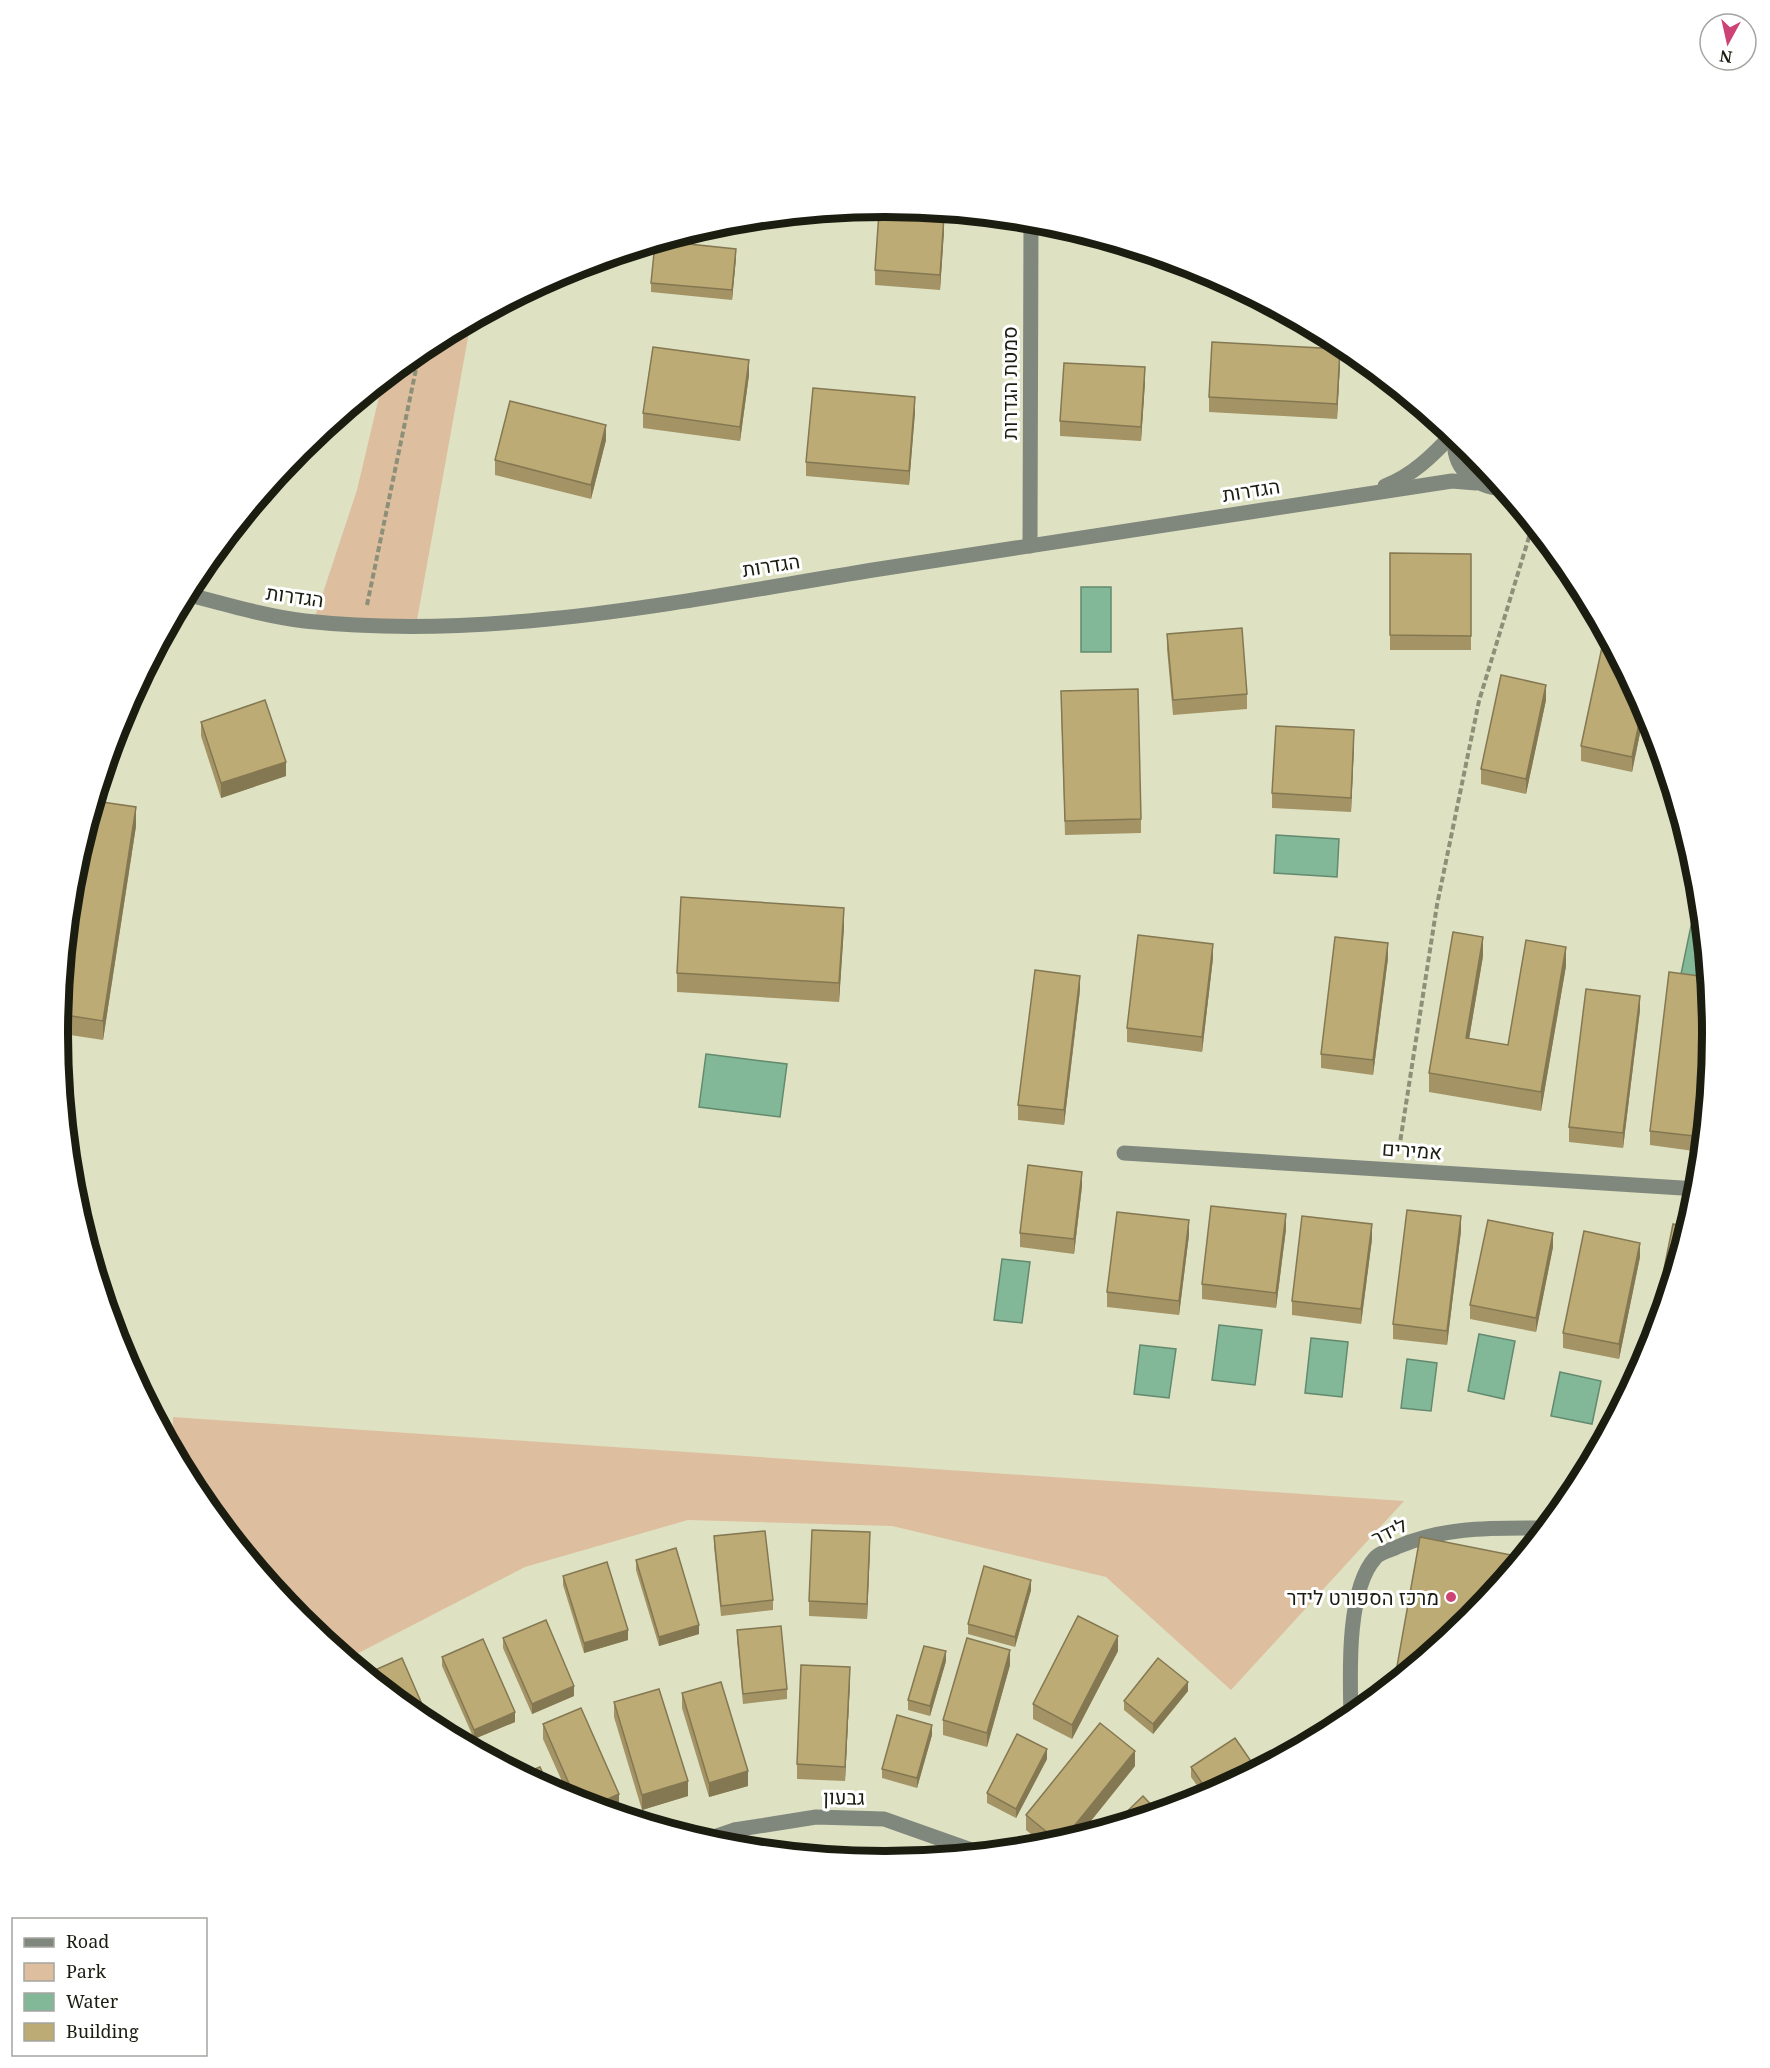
<svg xmlns="http://www.w3.org/2000/svg" width="1770" height="2068" font-family="'Noto Serif',Heebo,serif">
  <rect width="100%" height="100%" fill="#dee2c2"/>
  <g fill="#ddbf9f">
    <path d="M471,321L417,620L313,623L357,490L383,380L425,345Z"/>
    <path d="M173,1417L1404,1501L1231,1690L1106,1577L892,1526L688,1520L525,1567L347,1659L299,1619L196,1494L173,1450Z"/>
  </g>
  <g fill="#82b897" stroke="#638a6f" stroke-width="1.5">
    <rect x="1081" y="587" width="30" height="65"/>
    <path d="M1276,835L1339,839L1337,877L1274,873Z"/>
    <path d="M1691,926L1703,929L1708,980L1681,974Z"/>
    <path d="M706,1054L787,1064L780,1117L699,1107Z"/>
    <path d="M1002,1259L1030,1262L1022,1323L994,1320Z"/>
    <path d="M1219,1325L1262,1330L1255,1385L1212,1380Z"/>
    <path d="M1479,1334L1515,1341L1504,1399L1468,1391Z"/>
    <path d="M1311,1338L1348,1342L1342,1397L1305,1393Z"/>
    <path d="M1140,1345L1176,1349L1169,1398L1134,1394Z"/>
    <path d="M1407,1359L1437,1363L1431,1411L1401,1408Z"/>
    <path d="M1560,1372L1601,1381L1592,1424L1551,1416Z"/>
  </g>
  <g fill="none" stroke-linecap="round" stroke-linejoin="round">
    <g stroke="#8d8f78" stroke-width="4" stroke-dasharray="6 3" stroke-linecap="butt">
      <path d="M367,605L420,350"/>
      <path d="M1399,1149L1437,905L1479,701L1533,524"/>
    </g>
    <g stroke="#80887d" stroke-width="15">
      <path d="M1455,436C1451,468 1474,487 1504,489"/>
      <path d="M1385,486C1412,476 1433,455 1453,434"/>
      <path d="M1030,546L1031,220"/>
      <path d="M186,594C225,604 264,616 305,621C498,642 696,598 886,568C1075,539 1264,511 1452,481L1476,483"/>
      <path d="M1124,1153L1698,1189"/>
      <path d="M1351,1717C1350,1676 1346,1589 1376,1557C1381,1552 1391,1550 1397,1547C1445,1526 1494,1528 1546,1528"/>
      <path d="M705,1840L734,1830L816,1817L884,1819L980,1853"/>
    </g>
  </g>
  <g fill="#a39365">
    <path d="M944,231L940,290L875,285V270Z"/>
    <path d="M736,258L732,300L651,292V283Z"/>
    <path d="M1340,364L1337,419L1209,412V397Z"/>
    <path d="M749,375L740,441L643,428V413Z"/>
    <path d="M1145,382L1141,441L1060,436V421Z"/>
    <path d="M915,412L909,485L806,476V462Z"/>
    <path d="M606,440L591,499L495,475V460Z"/>
    <path d="M1390,553L1471,554V650H1390Z"/>
    <path d="M1167,634L1247,694V709L1173,715L1167,649Z"/>
    <path d="M1546,700L1526,794L1481,784V769Z"/>
    <path d="M1061,705L1141,819V833L1065,835Z"/>
    <path d="M1645,709L1632,772L1581,761V746Z"/>
    <path d="M201,722L286,776L221,798L201,736Z"/>
    <path d="M1354,745L1351,812L1272,808V793Z"/>
    <path d="M136,826L103,1040L57,1033L73,872Z"/>
    <path d="M844,927L839,1002L677,992V973Z"/>
    <path d="M1483,956L1469,1039L1508,1045L1566,966L1541,1111L1429,1092V1073Z"/>
    <path d="M1213,958L1202,1052L1127,1042V1028Z"/>
    <path d="M1388,958L1373,1075L1321,1068V1054Z"/>
    <path d="M1080,990L1064,1125L1018,1120V1105Z"/>
    <path d="M1640,1010L1623,1148L1569,1142V1127Z"/>
    <path d="M1713,1034L1701,1152L1650,1145V1131Z"/>
    <path d="M1082,1186L1074,1254L1020,1247V1233Z"/>
    <path d="M1286,1229L1276,1308L1202,1299V1284Z"/>
    <path d="M1461,1231L1447,1345L1393,1339V1324Z"/>
    <path d="M1189,1235L1179,1315L1107,1307V1292Z"/>
    <path d="M1372,1239L1361,1324L1292,1315V1301Z"/>
    <path d="M1553,1247L1536,1332L1470,1319V1305Z"/>
    <path d="M1640,1257L1619,1359L1563,1348V1333Z"/>
    <path d="M714,1536L773,1600V1610L721,1616L714,1546Z"/>
    <path d="M870,1547L867,1619L809,1616V1601Z"/>
    <path d="M636,1560L699,1634L659,1646L636,1570Z"/>
    <path d="M563,1576L628,1640L584,1653L563,1585Z"/>
    <path d="M1031,1590L1015,1647L968,1634V1624Z"/>
    <path d="M737,1630L787,1689V1699L743,1704L737,1640Z"/>
    <path d="M503,1638L574,1696L532,1714L503,1648Z"/>
    <path d="M1118,1651L1072,1739L1033,1719V1704Z"/>
    <path d="M442,1657L515,1722L474,1739L442,1666Z"/>
    <path d="M946,1661L930,1716L908,1710V1700Z"/>
    <path d="M1010,1665L987,1747L943,1735V1720Z"/>
    <path d="M850,1682L845,1781L797,1779V1764Z"/>
    <path d="M1188,1691L1153,1734L1124,1710V1701Z"/>
    <path d="M682,1693L748,1786L709,1797L682,1708Z"/>
    <path d="M614,1702L688,1796L642,1810L614,1717Z"/>
    <path d="M543,1724L619,1809L611,1812L570,1799L543,1739Z"/>
    <path d="M932,1735L917,1788L882,1778V1769Z"/>
    <path d="M1047,1759L1016,1818L987,1803V1793Z"/>
    <path d="M1135,1766L1078,1837L1046,1846L1026,1830V1815Z"/>
    <path d="M1191,1767L1257,1770L1205,1797L1191,1777Z"/>
  </g>
  <g fill="#847852">
    <path d="M944,216V231L940,290V275Z"/>
    <path d="M736,249V258L732,300V290Z"/>
    <path d="M1340,349V364L1337,419V404Z"/>
    <path d="M749,360V375L740,441V427Z"/>
    <path d="M1145,367V382L1141,441V427Z"/>
    <path d="M915,397V412L909,485V471Z"/>
    <path d="M606,425V440L591,499V485Z"/>
    <path d="M1546,685V700L1526,794V779Z"/>
    <path d="M1643,704L1645,709L1632,772V757Z"/>
    <path d="M1354,730V745L1351,812V798Z"/>
    <path d="M286,762V776L221,798V783Z"/>
    <path d="M136,807V826L103,1040V1021Z"/>
    <path d="M844,908V927L839,1002V983Z"/>
    <path d="M1483,937V956L1466,1057V1038Z"/>
    <path d="M1388,943V958L1373,1075V1060Z"/>
    <path d="M1213,944V958L1202,1052V1037Z"/>
    <path d="M1566,947V966L1541,1111V1092Z"/>
    <path d="M1080,976V990L1064,1125V1110Z"/>
    <path d="M1640,996V1010L1623,1148V1133Z"/>
    <path d="M1082,1172V1186L1074,1254V1239Z"/>
    <path d="M1286,1214V1229L1276,1308V1293Z"/>
    <path d="M1461,1216V1231L1447,1345V1331Z"/>
    <path d="M1189,1220V1235L1179,1315V1301Z"/>
    <path d="M1372,1224V1239L1361,1324V1309Z"/>
    <path d="M1553,1233V1247L1536,1332V1318Z"/>
    <path d="M1640,1243V1257L1619,1359V1344Z"/>
    <path d="M870,1532V1547L867,1619V1604Z"/>
    <path d="M1031,1580V1590L1015,1647V1637Z"/>
    <path d="M699,1625V1634L659,1646V1637Z"/>
    <path d="M628,1630V1640L584,1653V1643Z"/>
    <path d="M1118,1636V1651L1072,1739V1725Z"/>
    <path d="M1010,1650V1665L987,1747V1733Z"/>
    <path d="M946,1651V1661L930,1716V1706Z"/>
    <path d="M850,1667V1682L845,1781V1767Z"/>
    <path d="M1188,1682V1691L1153,1734V1724Z"/>
    <path d="M574,1686V1696L532,1714V1704Z"/>
    <path d="M515,1712V1722L474,1739V1730Z"/>
    <path d="M932,1725V1735L917,1788V1778Z"/>
    <path d="M1047,1749V1759L1016,1818V1809Z"/>
    <path d="M1135,1751V1766L1078,1837L1062,1841Z"/>
    <path d="M748,1771V1786L709,1797V1783Z"/>
    <path d="M688,1781V1796L642,1810V1795Z"/>
    <path d="M619,1794V1809L611,1812L592,1806Z"/>
  </g>
  <g fill="#bdab75" stroke="#847852" stroke-width="1.5">
    <path d="M879,212L944,216L940,275L875,270Z"/>
    <path d="M660,241L736,249L732,290L651,283L655,243Z"/>
    <path d="M1212,342L1340,349L1337,404L1209,397Z"/>
    <path d="M653,347L749,360L740,427L643,413Z"/>
    <path d="M1064,363L1145,367L1141,427L1060,421Z"/>
    <path d="M813,388L915,397L909,471L806,462Z"/>
    <path d="M510,401L606,425L591,485L495,460Z"/>
    <path d="M1390,553L1471,554V636L1390,635Z"/>
    <path d="M1242,628L1247,694L1173,700L1167,634Z"/>
    <path d="M1605,633L1643,704L1632,757L1581,746Z"/>
    <path d="M1501,675L1546,685L1526,779L1481,769Z"/>
    <path d="M1138,689L1141,819L1065,821L1061,691Z"/>
    <path d="M265,700L286,762L221,783L201,722Z"/>
    <path d="M1276,726L1354,730L1351,798L1272,793Z"/>
    <path d="M95,801L136,807L103,1021L59,1014L73,872Z"/>
    <path d="M681,897L844,908L839,983L677,973Z"/>
    <path d="M1453,932L1483,937L1466,1038L1508,1045L1526,940L1566,947L1541,1092L1429,1073Z"/>
    <path d="M1138,935L1213,944L1202,1037L1127,1028Z"/>
    <path d="M1335,937L1388,943L1373,1060L1321,1054Z"/>
    <path d="M1035,970L1080,976L1064,1110L1018,1105Z"/>
    <path d="M1669,972L1707,977L1713,1034L1703,1137L1650,1131Z"/>
    <path d="M1586,989L1640,996L1623,1133L1569,1127Z"/>
    <path d="M1028,1165L1082,1172L1074,1239L1020,1233Z"/>
    <path d="M1211,1206L1286,1214L1276,1293L1202,1284Z"/>
    <path d="M1407,1210L1461,1216L1447,1331L1393,1324Z"/>
    <path d="M1117,1212L1189,1220L1179,1301L1107,1292Z"/>
    <path d="M1302,1216L1372,1224L1361,1309L1292,1301Z"/>
    <path d="M1488,1220L1553,1233L1536,1318L1470,1305Z"/>
    <path d="M1673,1224L1688,1227L1648,1354H1647Z"/>
    <path d="M1584,1231L1640,1243L1619,1344L1563,1333Z"/>
    <path d="M812,1530L870,1532L867,1604L809,1601Z"/>
    <path d="M765,1531L773,1600L721,1606L714,1536Z"/>
    <path d="M1420,1537L1521,1557L1470,1620L1394,1683Z"/>
    <path d="M676,1548L699,1625L659,1637L636,1560Z"/>
    <path d="M607,1562L628,1630L584,1643L563,1576Z"/>
    <path d="M984,1566L1031,1580L1015,1637L968,1624Z"/>
    <path d="M1078,1616L1118,1636L1072,1725L1033,1704Z"/>
    <path d="M546,1620L574,1686L532,1704L503,1638Z"/>
    <path d="M781,1626L787,1689L743,1694L737,1630Z"/>
    <path d="M967,1638L1010,1650L987,1733L943,1720Z"/>
    <path d="M483,1639L515,1712L474,1730L442,1657Z"/>
    <path d="M924,1646L946,1651L930,1706L908,1700Z"/>
    <path d="M402,1658L431,1725V1726L425,1722L366,1674Z"/>
    <path d="M1158,1658L1188,1682L1153,1724L1124,1701Z"/>
    <path d="M801,1665L850,1667L845,1767L797,1764Z"/>
    <path d="M721,1682L748,1771L709,1783L682,1693Z"/>
    <path d="M659,1689L688,1781L642,1795L614,1702Z"/>
    <path d="M581,1708L619,1794L592,1806L577,1802L543,1724Z"/>
    <path d="M897,1715L932,1725L917,1778L882,1769Z"/>
    <path d="M1100,1723L1135,1751L1062,1841L1059,1842L1026,1815Z"/>
    <path d="M1017,1734L1047,1749L1016,1809L987,1793Z"/>
    <path d="M1235,1738L1257,1770L1210,1795L1191,1767Z"/>
    <path d="M540,1767L550,1789L522,1774Z"/>
    <path d="M1143,1796L1158,1812L1111,1827Z"/>
    <path d="M844,1852L892,1856L891,1861L885,1862L843,1858Z"/>
  </g>
  <circle fill="#ce4376" stroke="#fff" stroke-width="2" cx="1451" cy="1597" r="6"/>
  <g text-anchor="middle" dominant-baseline="central" stroke-width="6" stroke-linejoin="round" paint-order="stroke">
    <g font-size="20" fill="#1c1d11" stroke="#fff">
      <text transform="translate(1009 383) rotate(-90)">סמטת הגדרות</text>
      <text transform="translate(1251 490) rotate(-9)">הגדרות</text>
      <text transform="translate(771 565) rotate(-9)">הגדרות</text>
      <text transform="translate(295 596) rotate(8)">הגדרות</text>
      <text transform="translate(1412 1150) rotate(4)">אמירים</text>
      <text transform="translate(1389 1531) rotate(-26)">לידר</text>
      <text transform="translate(844 1797) rotate(1)">גבעון</text>
    </g>
    <g font-size="20" fill="#1c1d11" stroke="#fff" text-anchor="end">
      <text x="1439" y="1597">מרכז הספורט לידר</text>
    </g>
  </g>
  <path d="M0 0H1770V2068H0ZM68 1034a817 817 0 1 1 1634 0a817 817 0 1 1-1634 0Z" fill="#fff" fill-rule="evenodd"/>
  <path fill="none" stroke="#1c1d11" stroke-width="8" d="M68 1034a817 817 0 1 1 1634 0a817 817 0 1 1-1634 0Z"/>
  <rect x="12" y="1918" width="195" height="138" fill="#ffffff" stroke="#a4a5a0" stroke-width="1.5"/>
  <rect x="24" y="1938" width="30" height="9" fill="#80887d" stroke="#a4a5a0" stroke-width="1.5"/>
  <text x="66" y="1948" font-size="18" fill="#1c1d11">Road</text>
  <rect x="24" y="1963" width="30" height="18" fill="#ddbf9f" stroke="#a4a5a0" stroke-width="1.5"/>
  <text x="66" y="1978" font-size="18" fill="#1c1d11">Park</text>
  <rect x="24" y="1993" width="30" height="18" fill="#82b897" stroke="#a4a5a0" stroke-width="1.5"/>
  <text x="66" y="2008" font-size="18" fill="#1c1d11">Water</text>
  <rect x="24" y="2023" width="30" height="18" fill="#bdab75" stroke="#a4a5a0" stroke-width="1.5"/>
  <text x="66" y="2038" font-size="18" fill="#1c1d11">Building</text>
  <g transform="translate(1728 42) rotate(188)"><circle r="28" fill="#ffffff" stroke="#a4a5a0" stroke-width="1.5"/>
  <path d="M0-4.5L10 22L0 15L-10 22Z" fill="#ce4376"/>
  <text y="-9" font-size="16" font-weight="bold" text-anchor="middle" fill="#1c1d11">N</text>
  </g>
</svg>
